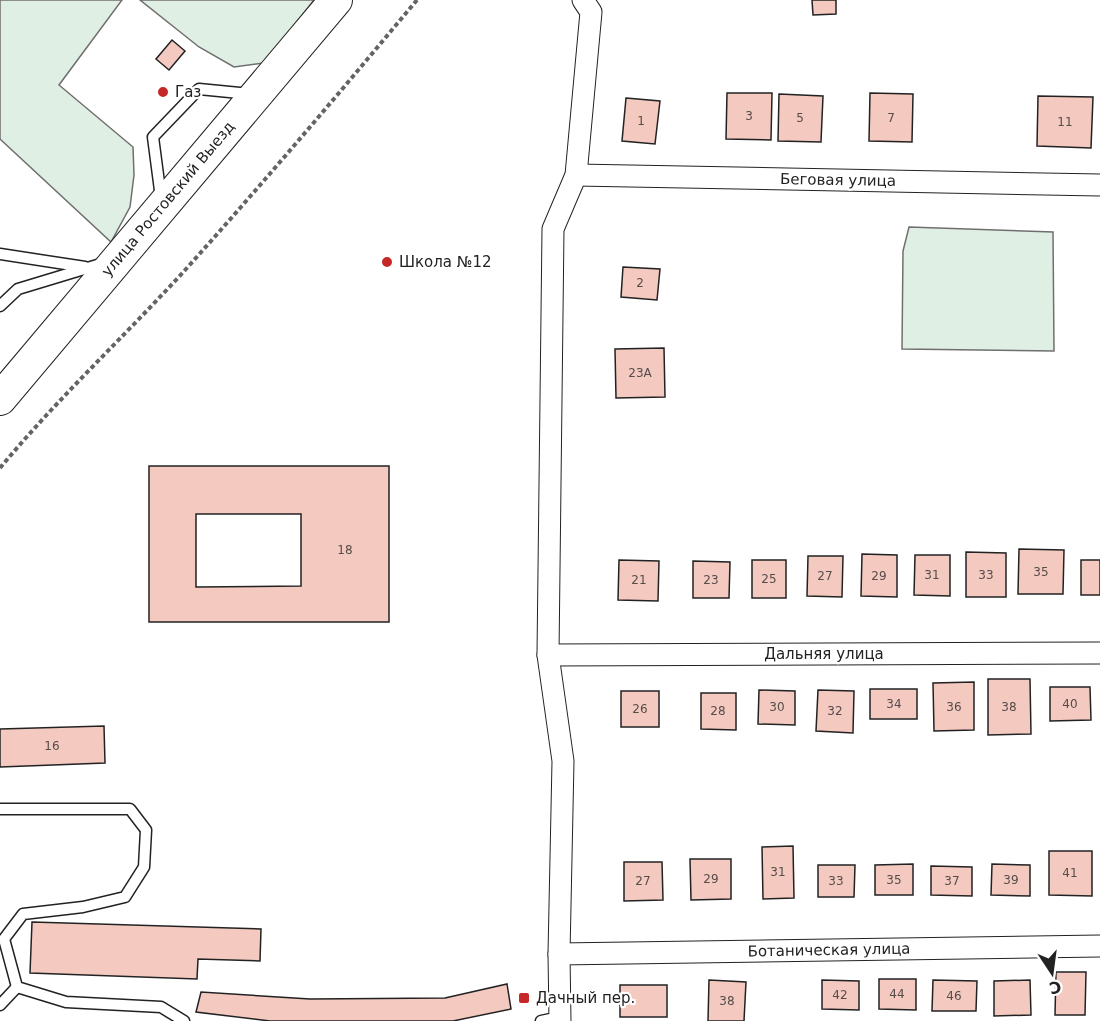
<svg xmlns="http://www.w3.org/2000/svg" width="1100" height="1021" font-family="'DejaVu Sans',sans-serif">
  <rect width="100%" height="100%" fill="#fff"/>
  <g fill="#e0efe3" stroke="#6f6f6f" stroke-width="1.5">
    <path d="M0,0H122L59,85L133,147L134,175L130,207L111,242L0,139Z"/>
    <path d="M140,0H314L264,63L234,67L199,47Z"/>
    <path d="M909,227L1053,232L1054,351L902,349L903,251Z"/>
  </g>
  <g fill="#f3c9c0" stroke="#222" stroke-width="1.5" fill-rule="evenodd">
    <path d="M812,0H836V14L813,15Z"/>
    <path d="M172,40L185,51L169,70L156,59Z"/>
    <path d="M727,93H772L771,140L726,139Z"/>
    <path d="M870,93L913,94L912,142L869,141Z"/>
    <path d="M779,94L823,96L821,142L778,141Z"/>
    <path d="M1038,96L1093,97L1091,148L1037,146Z"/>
    <path d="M626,98L660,101L655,144L622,141Z"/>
    <path d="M623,267L660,269L657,300L621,297Z"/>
    <path d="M664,348L665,397L616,398L615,349Z"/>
    <path d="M149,466H389V622H149ZM196,514H301V586L196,587Z"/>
    <path d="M1019,549L1064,550L1063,594H1018Z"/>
    <path d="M966,552L1006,553V597H966Z"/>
    <path d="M862,554L897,555V597L861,596Z"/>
    <path d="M915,555H950V596L914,595Z"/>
    <path d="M808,556H843L842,597L807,596Z"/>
    <path d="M619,560L659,561L658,601L618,600Z"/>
    <rect x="752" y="560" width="34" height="38"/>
    <rect x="1081" y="560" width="19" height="35"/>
    <path d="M693,561L730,562L729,598H693Z"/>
    <path d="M988,679H1030L1031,734L988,735Z"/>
    <path d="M974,682V730L934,731L933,683Z"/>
    <path d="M1050,687H1090L1091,720L1050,721Z"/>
    <rect x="870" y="689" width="47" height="30"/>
    <path d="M759,690L795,691V725L758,724Z"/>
    <path d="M818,690L854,691L853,733L816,731Z"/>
    <rect x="621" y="691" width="38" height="36"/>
    <path d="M701,693H736V730L701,729Z"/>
    <path d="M104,726L105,763L0,767V729Z"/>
    <path d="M793,846L794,898L763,899L762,847Z"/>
    <path d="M1049,851H1092V896L1049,895Z"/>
    <path d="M690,859H731V899L691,900Z"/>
    <path d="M624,862H662L663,900L624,901Z"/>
    <path d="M913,864V895H875V865Z"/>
    <path d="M992,864L1030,865V896L991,895Z"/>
    <path d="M818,865H855L854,897H818Z"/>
    <path d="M931,866L972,867V896L931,895Z"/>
    <path d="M32,922L261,929L260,961L198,959L197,979L30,973Z"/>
    <path d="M1056,972H1086L1085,1015H1055Z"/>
    <path d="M879,979H916V1010L879,1009Z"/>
    <path d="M709,980L746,982L744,1021H708Z"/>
    <path d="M822,980L859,981V1010L822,1009Z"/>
    <path d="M933,980L977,981L976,1011H932Z"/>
    <path d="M1030,980L1031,1015L994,1016V981Z"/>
    <path d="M507,984L511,1009L453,1021H270L196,1012L201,992L310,999L445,998Z"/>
    <rect x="620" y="985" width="47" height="32"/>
  </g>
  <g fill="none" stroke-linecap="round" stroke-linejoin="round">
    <g stroke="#222" stroke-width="13">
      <g id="lane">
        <path d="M161,198L153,137L199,89L250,94"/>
        <path d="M0,254L85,267"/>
        <path d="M0,306L18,289L104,263"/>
        <path d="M0,809H130L146,830L144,867L125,897L83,907L23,914L4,939L17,987L66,1002L161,1007L184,1021"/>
        <path d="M0,1005L17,987"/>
        <path d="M541,1021L560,1017"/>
      </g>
    </g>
    <g stroke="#222" stroke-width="23">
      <g id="street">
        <path d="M576,175L1100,185"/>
        <path d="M548,655L1100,653"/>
        <path d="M559,954L1100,946"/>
        <path d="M560,1021L559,954L563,761L548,655L553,229L576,175L591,12L583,0"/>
      </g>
    </g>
    <g stroke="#222" stroke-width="34">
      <path id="secondary" d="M0,399L336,0"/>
    </g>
    <path stroke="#646464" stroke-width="4" stroke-dasharray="4.5 3" stroke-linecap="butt" d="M0,468C58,398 125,336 186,269C265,181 341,91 417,0"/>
    <use href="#lane" stroke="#fff" stroke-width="10"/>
    <use href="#street" stroke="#fff" stroke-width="21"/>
    <use href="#secondary" stroke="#fff" stroke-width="32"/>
  </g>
  <g fill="#c62828" stroke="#fff" stroke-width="2">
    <circle cx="163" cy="92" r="6"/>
    <circle cx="387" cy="262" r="6"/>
    <rect x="518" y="992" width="12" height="12" rx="3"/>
  </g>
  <g text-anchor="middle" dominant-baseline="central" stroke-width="4.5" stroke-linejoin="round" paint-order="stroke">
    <g font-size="12" fill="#564c4a">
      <text x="749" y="116">3</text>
      <text x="800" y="118">5</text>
      <text x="891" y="118">7</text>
      <text x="641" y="121">1</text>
      <text x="1065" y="122">11</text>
      <text x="640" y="283">2</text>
      <text x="640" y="373">23А</text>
      <text x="345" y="550">18</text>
      <text x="1041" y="572">35</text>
      <text x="932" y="575">31</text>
      <text x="986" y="575">33</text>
      <text x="825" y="576">27</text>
      <text x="879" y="576">29</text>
      <text x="769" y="579">25</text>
      <text x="639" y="580">21</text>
      <text x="711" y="580">23</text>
      <text x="894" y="704">34</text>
      <text x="1070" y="704">40</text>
      <text x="777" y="707">30</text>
      <text x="954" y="707">36</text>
      <text x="1009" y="707">38</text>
      <text x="640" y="709">26</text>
      <text x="718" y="711">28</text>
      <text x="835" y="711">32</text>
      <text x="52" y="746">16</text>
      <text x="778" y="872">31</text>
      <text x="1070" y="873">41</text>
      <text x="711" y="879">29</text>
      <text x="894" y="880">35</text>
      <text x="1011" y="880">39</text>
      <text x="643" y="881">27</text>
      <text x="836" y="881">33</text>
      <text x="952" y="881">37</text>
      <text x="897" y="994">44</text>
      <text x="840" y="995">42</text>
      <text x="954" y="996">46</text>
      <text x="727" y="1001">38</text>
    </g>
    <g font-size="15" fill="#222" stroke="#fff" text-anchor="start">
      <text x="175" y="92">Газ</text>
      <text x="399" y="262">Школа №12</text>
      <text x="536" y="998">Дачный пер.</text>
    </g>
    <g font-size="15" fill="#222" stroke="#fff">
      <text transform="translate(838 180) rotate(1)">Беговая улица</text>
      <text transform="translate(168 199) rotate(-50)">улица Ростовский Выезд</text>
      <text x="824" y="654">Дальняя улица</text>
      <text transform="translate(829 950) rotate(-1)">Ботаническая улица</text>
    </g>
  </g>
  <g transform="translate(1052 973) rotate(167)" stroke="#ffffff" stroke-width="4.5" paint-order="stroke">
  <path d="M0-4.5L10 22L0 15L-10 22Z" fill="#222222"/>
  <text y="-9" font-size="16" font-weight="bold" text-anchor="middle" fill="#222222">С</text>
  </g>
</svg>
